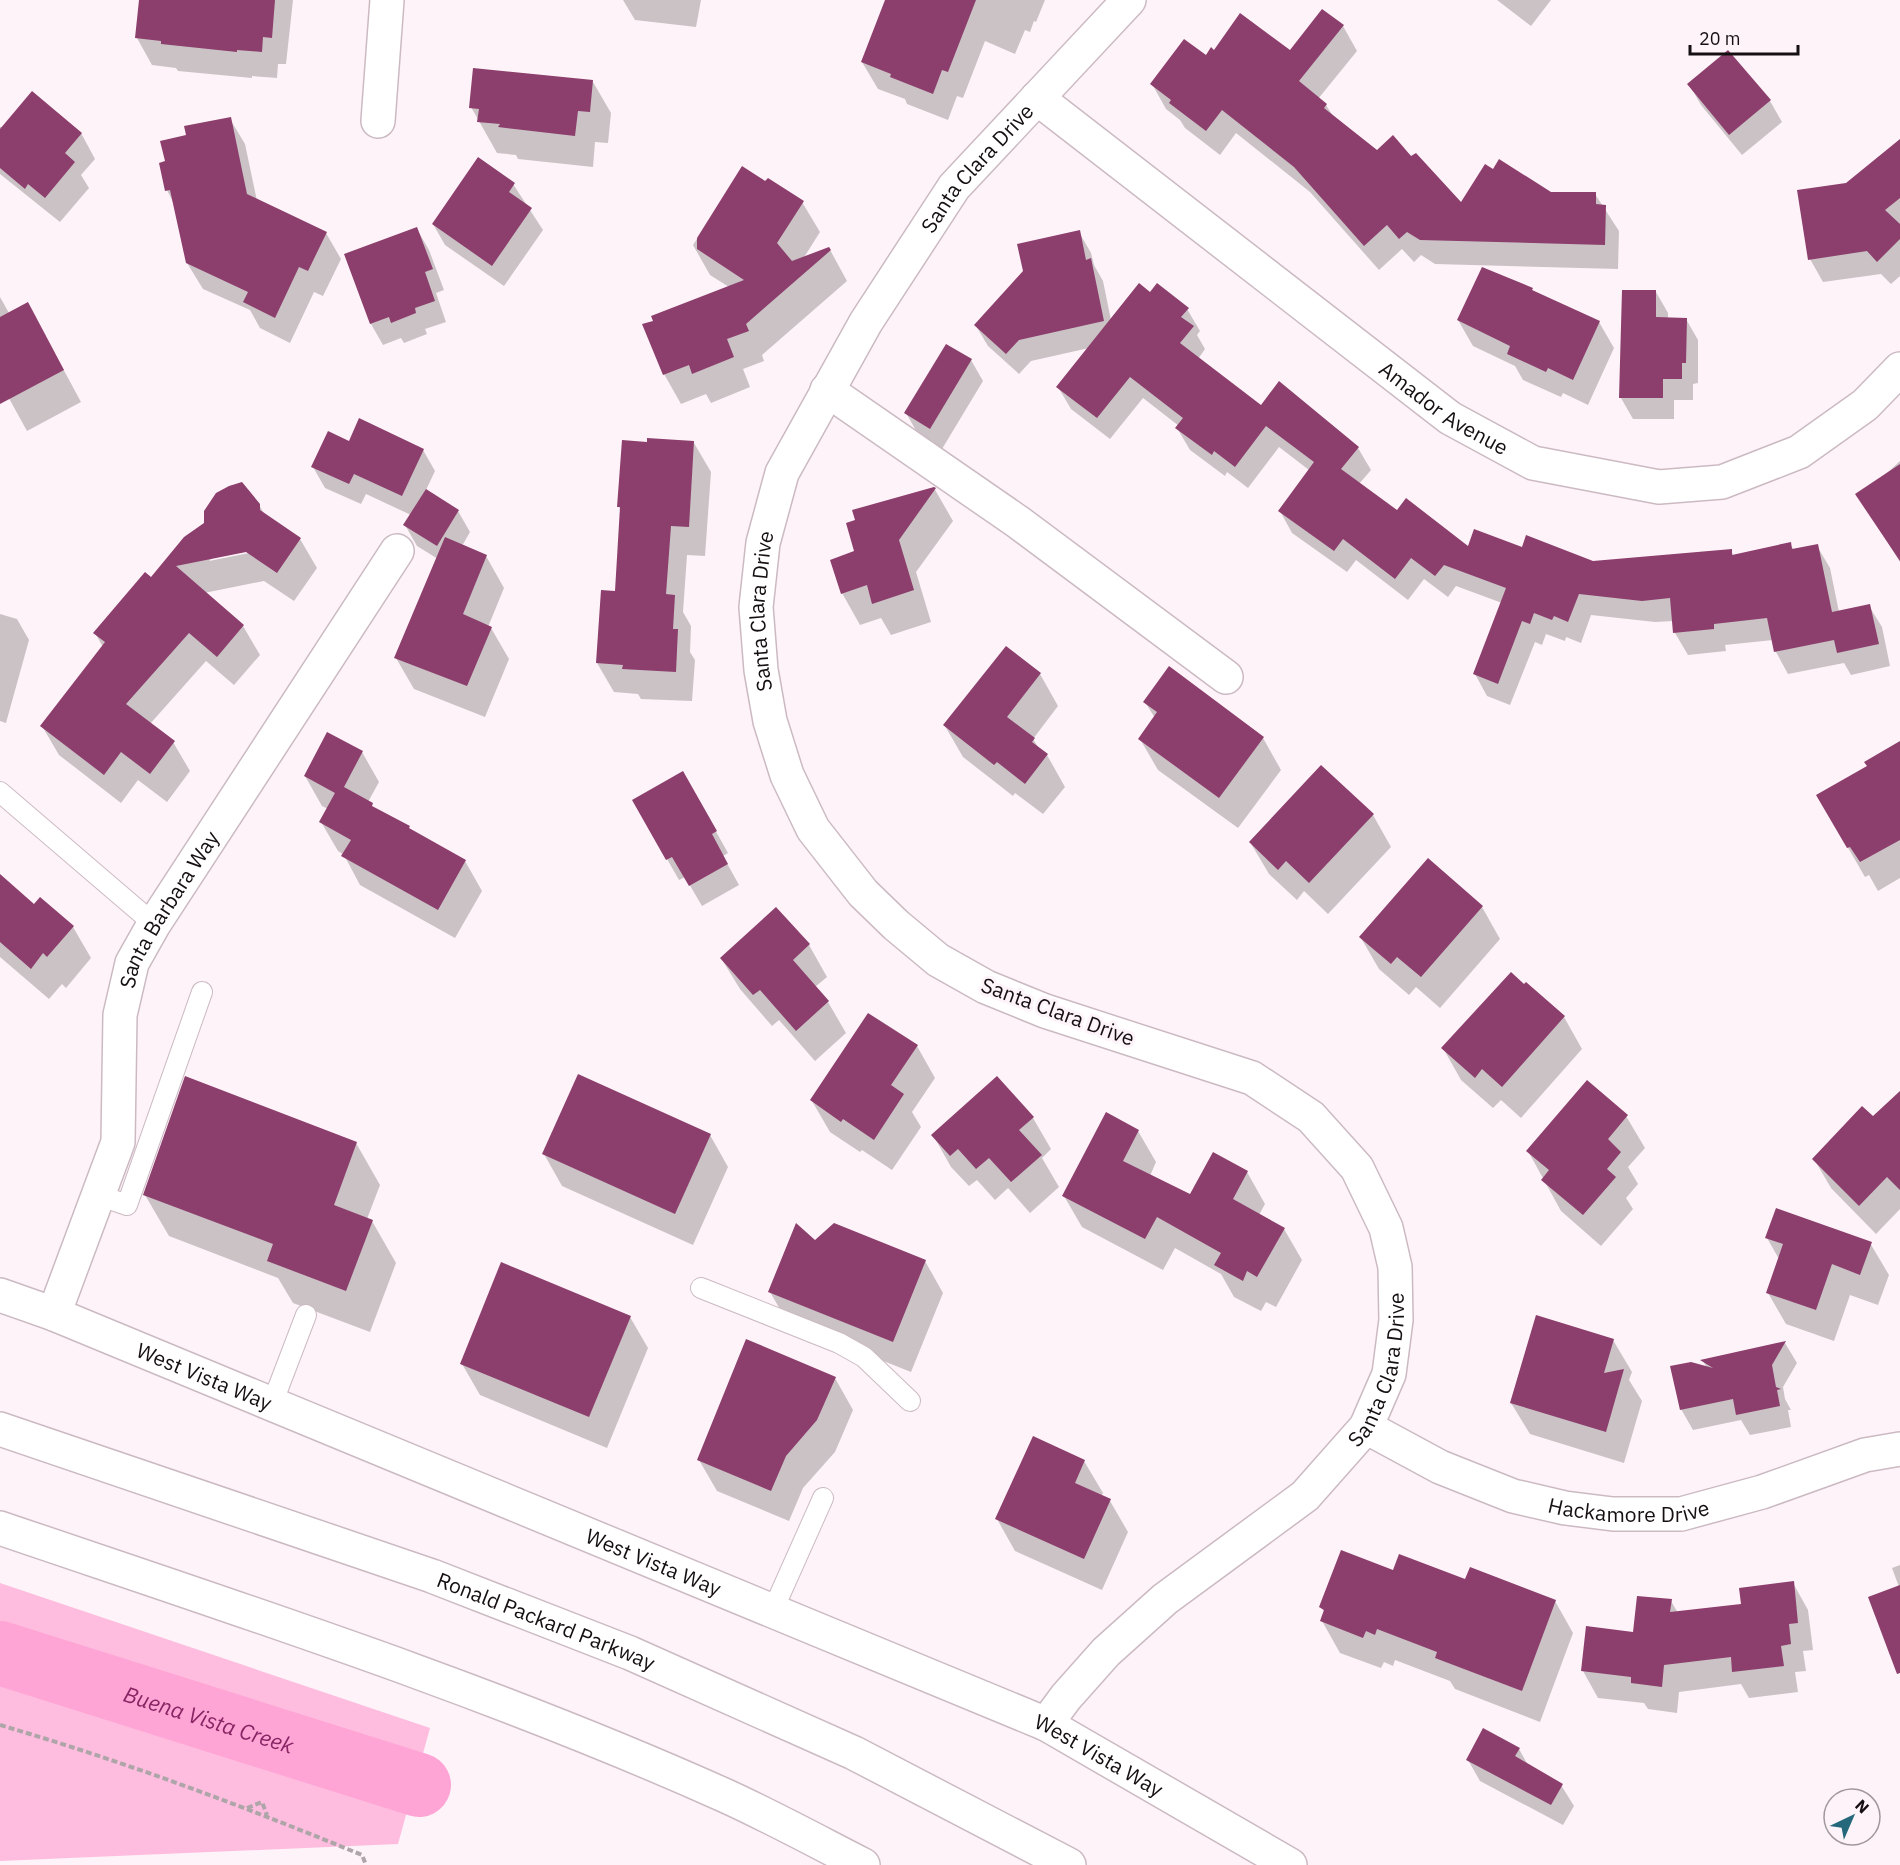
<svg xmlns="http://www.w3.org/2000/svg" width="1900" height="1865" font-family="'IBM Plex Sans',sans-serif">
  <rect width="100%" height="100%" fill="#fef3f8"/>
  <path fill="#febddf" d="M0,1583L430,1728L398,1844L0,1861Z"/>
  <g fill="#0003" fill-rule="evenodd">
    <path d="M140,0H293L286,64H278L277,78L252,76V78L178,71L176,68L152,65L137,38Z"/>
    <path d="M623,0H701L696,27L635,20Z"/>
    <path d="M921,0H1045L1036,22L1034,21L1030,32L1025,30L1015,54L985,41L963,98L957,96L948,120L907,104L905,99L878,89L862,62Z"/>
    <path d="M1497,0H1551L1531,26Z"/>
    <path d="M1323,12L1343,26L1357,51L1318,99L1326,105L1333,116L1377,152L1411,158L1461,204L1551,194H1595L1619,231L1618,269L1435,264L1421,255L1414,262L1402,249L1379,270L1310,192L1236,133L1220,155L1185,128L1180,120L1166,109L1152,84L1215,52H1291Z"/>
    <path d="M1728,52L1770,101L1782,122L1742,155L1701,105L1689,84Z"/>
    <path d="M593,82L611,113L608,143L595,142L593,167L518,159L516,155L497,153L471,107Z"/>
    <path d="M230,119L245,144L257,201L326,233L341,259L323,296L314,292L290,343L260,328L250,310L203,289L187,263L174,204L167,190L166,162L188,136Z"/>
    <path d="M0,127L81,133L95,159L81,175L89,188L60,222L0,174Z"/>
    <path d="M1900,141V276L1891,284L1881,274L1823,282L1810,259L1847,184Z"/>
    <path d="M743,168L802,202L820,232L803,259L829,248L847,281L762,355L764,361L743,369L750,387L711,403L706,394L681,404L664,374L729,287L710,275L693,245Z"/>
    <path d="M513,184L543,230L504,286L445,245L433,224Z"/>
    <path d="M417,229L429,250L444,290L436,293L446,322L425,329L427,334L404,343L401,338L383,345L371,324L346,255Z"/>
    <path d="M1079,232L1091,253L1094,265L1103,281L1111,320L1150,295L1187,309L1200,331L1197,335L1205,349L1198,359L1262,407L1358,448L1371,470L1359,484L1398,512L1469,548L1523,549L1593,562L1731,551L1734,556L1790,544L1794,550L1817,546L1830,568L1839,612L1869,606L1882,627L1890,666L1851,675L1844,663L1788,674L1776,652L1773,640L1725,645L1726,651L1688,655L1675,633L1674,621L1655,622L1591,615L1581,643L1566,637L1565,641L1546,634L1542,645L1535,642L1510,705L1487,696L1475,674L1502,603L1456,586L1448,597L1424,579L1408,600L1356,560L1347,572L1292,533L1280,511L1309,470L1279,447L1248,488L1227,472L1225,476L1190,450L1177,428L1179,426L1143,398L1110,439L1071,409L1058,387L1089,348L1031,361L1019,374L988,346L976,326Z"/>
    <path d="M1532,289L1534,293L1599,322L1614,348L1588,405L1563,393L1561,397L1523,380L1515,366L1473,346L1458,320Z"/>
    <path d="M1656,292L1668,313V319H1686L1698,340V383L1693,384V400H1674V419H1633L1621,398Z"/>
    <path d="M0,297L9,313L28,304L81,402L27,431L0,382Z"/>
    <path d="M971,360L983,381L942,449L918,434L906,413Z"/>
    <path d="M349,443L423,450L435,471L426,490L458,511L470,532L462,546L486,556L504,588L488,627L491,628L509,659L485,717L414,689L396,658L438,559L417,546L405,525L411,515L366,494L361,504L325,488L313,467Z"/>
    <path d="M694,443L711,472L705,556L687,555L683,612L691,626L690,652L695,660L692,701L641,699L638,694L614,692L597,663L616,593L622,512L619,507Z"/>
    <path d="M1900,461V562L1857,494L1885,475Z"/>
    <path d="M934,488L953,521L916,572L931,622L891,635L881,618L860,625L842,593L855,552Z"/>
    <path d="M259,505L265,515L300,539L317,568L294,601L264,581L204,593L243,626L260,655L234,685L206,661L150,724L173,742L190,771L167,802L138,780L121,803L59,755L42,726L103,647L95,633L151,579ZM253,549L254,552L209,561L213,557Z"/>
    <path d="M0,614L17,619L29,640L6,723L0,721Z"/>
    <path d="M1040,674L1058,706L1033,739L1040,750L1047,755L1065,787L1043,814L1015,793L1013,796L963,757L945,726Z"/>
    <path d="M1145,702L1263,738L1281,770L1238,828L1158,770L1140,739L1155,718Z"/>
    <path d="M1900,743V878L1878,891L1869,875L1865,877L1818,796L1869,767Z"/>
    <path d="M362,752L379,782L368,802L374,809L465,861L482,891L455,938L360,885L344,855L338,851L321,822L328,809L322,806L305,776Z"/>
    <path d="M683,773L728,853L723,856L739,885L702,906L685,877L679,880L634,801Z"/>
    <path d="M1373,815L1391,847L1328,914L1304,891L1297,900L1269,874L1250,842Z"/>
    <path d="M0,876L35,906L73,927L91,958L66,988L62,984L49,999L0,957Z"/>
    <path d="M1482,907L1500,939L1440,1008L1416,987L1409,995L1379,969L1361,938Z"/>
    <path d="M776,909L809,945L827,977L815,987L828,1002L846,1033L815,1061L779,1020L772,1026L740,989L721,958Z"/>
    <path d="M1526,984L1564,1017L1582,1049L1521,1118L1501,1100L1493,1108L1461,1080L1443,1048Z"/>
    <path d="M917,1046L935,1078L912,1112L921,1127L892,1170L862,1150L860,1152L830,1132L812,1101Z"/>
    <path d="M1900,1093V1209L1876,1234L1831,1188L1814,1159L1873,1118Z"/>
    <path d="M1626,1116L1645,1148L1628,1167L1638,1184L1626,1198L1633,1209L1601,1246L1561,1211L1528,1151Z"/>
    <path d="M1033,1118L1051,1149L1042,1158L1059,1187L1030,1213L1008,1188L995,1200L977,1180L969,1186L951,1167L933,1135Z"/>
    <path d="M1138,1131L1156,1162L1150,1176L1190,1196L1247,1172L1265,1204L1259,1215L1284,1229L1302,1260L1276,1307L1266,1302L1261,1311L1234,1297L1221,1274L1175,1248L1163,1270L1082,1227L1064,1196Z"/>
    <path d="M710,1135L728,1167L693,1245L562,1186L544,1154Z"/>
    <path d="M356,1143L380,1185L367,1219L372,1221L396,1263L370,1332L293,1303L278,1278L169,1236L145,1195Z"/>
    <path d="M1767,1238L1870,1243L1889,1275L1878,1305L1850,1295L1834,1341L1786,1324L1768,1293L1779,1259Z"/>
    <path d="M815,1242L925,1261L943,1293L911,1372L788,1323L770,1292Z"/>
    <path d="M630,1317L648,1348L607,1448L480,1395L462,1364Z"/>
    <path d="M1613,1340L1632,1372L1629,1380L1642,1401L1624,1463L1530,1434L1511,1403Z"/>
    <path d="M1785,1343L1797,1363L1783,1387L1785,1399L1791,1410H1788L1791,1427L1750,1435L1741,1420L1693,1430L1681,1409L1707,1368L1703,1361Z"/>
    <path d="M835,1378L853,1410L835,1452L803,1488L789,1521L717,1491L699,1460Z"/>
    <path d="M1084,1461L1103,1493L1101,1497L1110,1501L1128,1532L1102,1590L1015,1551L997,1519Z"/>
    <path d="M1900,1565V1657L1899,1587L1892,1568Z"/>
    <path d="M1394,1572L1466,1581L1555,1601L1573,1633L1540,1722L1455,1689L1450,1681L1395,1660L1393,1666L1384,1662L1381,1668L1340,1653L1322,1621L1325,1613L1321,1607Z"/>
    <path d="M1793,1583L1808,1610L1813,1650L1803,1651L1806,1671L1795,1672L1798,1692L1749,1698L1741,1684L1679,1692L1677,1713L1648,1709L1644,1703L1598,1698L1583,1671L1635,1633L1671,1601L1678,1613L1743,1605Z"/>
    <path d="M1519,1749L1528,1765L1561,1785L1574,1806L1563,1825L1480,1781L1468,1760Z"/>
  </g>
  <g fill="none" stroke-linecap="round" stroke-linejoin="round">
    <path stroke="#fea5d6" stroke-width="64" id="s1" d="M0,1653L419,1785"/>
  </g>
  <g fill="#8c3e6c">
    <path d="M139,0H275L272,38L263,37L262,52L237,50V52L161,44V41L135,38Z"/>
    <path d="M885,0H976L948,72L942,70L933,94L890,77L891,74L861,62Z"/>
    <path d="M1322,9L1344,25L1299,81L1327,104L1324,108L1377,150L1393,135L1411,156L1416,153L1461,202L1485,164L1493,169L1499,159L1551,192H1596V204L1606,205L1605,245L1420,240L1407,232L1399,239L1387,225L1364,246L1294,167L1222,110L1206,131L1169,103L1171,100L1150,84L1184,39L1206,55L1211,47L1214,50L1240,13L1290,50Z"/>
    <path d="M1728,50L1771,100L1729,135L1687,84Z"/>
    <path d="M473,68L593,80L590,112L578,111L575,136L498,127L500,124L477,122L479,109L469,108Z"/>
    <path d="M32,91L82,133L65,153L75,162L45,198L28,184L25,189L0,168V129Z"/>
    <path d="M231,117L247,194L327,232L308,271L299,267L275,318L243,302L248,292L186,263L170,190L165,191L159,163L165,161L160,141L186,135L184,126Z"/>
    <path d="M1900,139V198L1885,210L1900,224V239L1877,262L1867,251L1808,260L1797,190L1846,183Z"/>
    <path d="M478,157L515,183L509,192L532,208L492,266L432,224Z"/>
    <path d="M742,166L765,181L768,178L804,201L777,243L792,261L829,247L831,250L746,324L749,331L727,339L734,357L692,374L689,365L663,375L642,324L653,321L651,316L744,280L697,249V238Z"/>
    <path d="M417,227L433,269L425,272L435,301L415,308L416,313L391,323L389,317L370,324L344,254Z"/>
    <path d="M1080,230L1086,260L1091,258L1104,321L1019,340L1006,354L974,325L1023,271L1017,244Z"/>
    <path d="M1482,267L1533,288L1532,290L1600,321L1573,380L1548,368L1546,372L1507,354L1510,346L1457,320Z"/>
    <path d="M1139,283L1150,292L1157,283L1189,308L1181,317L1194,326L1180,343L1261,405L1279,381L1359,447L1341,469L1397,510L1406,498L1468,546L1474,529L1522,547L1526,535L1593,561L1732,549V555L1791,542L1792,549L1818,544L1832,612L1870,604L1879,644L1837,653L1834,640L1774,652L1767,618L1714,624V629L1673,633L1670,598L1642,601L1579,594L1568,622L1554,616L1552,620L1534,613L1530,624L1522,621L1498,684L1473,674L1506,588L1444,565L1435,576L1411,558L1395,579L1343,539L1334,551L1278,511L1314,462L1266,426L1235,467L1214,451L1212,455L1175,428L1183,418L1130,377L1097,418L1056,387Z"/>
    <path d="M1622,290H1656V317L1687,318L1686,363H1682V379H1663V398H1619Z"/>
    <path d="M28,302L64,370L0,404V317Z"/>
    <path d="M946,344L972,359L930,429L904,413Z"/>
    <path d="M359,418L424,449L402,496L354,474L349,484L311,467L328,431L349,441Z"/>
    <path d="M647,438L694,441L689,527L671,526L666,594L675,595L673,629H678L676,672L622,669L623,665L596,663L601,590L615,591L620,507H617L622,440L647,442Z"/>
    <path d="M1900,464V561L1855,494Z"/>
    <path d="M242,482L260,504V510L301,538L277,573L246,552L176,566L244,625L217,657L189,633L126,704L175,741L150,774L121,752L104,775L40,726L105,642L93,633L145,572L151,577L184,537L204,523V511L216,493L229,486Z"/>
    <path d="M934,487L936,488L899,540L914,590L872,604L867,585L841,594L830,560L854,551L846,523L855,520L852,510Z"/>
    <path d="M426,489L459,510L437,546L403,525Z"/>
    <path d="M445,537L487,555L463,614L492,627L467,686L394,658Z"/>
    <path d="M1006,646L1041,673L1007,717L1035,738L1032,742L1048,754L1025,784L997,762L994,765L943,725Z"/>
    <path d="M1169,666L1264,737L1219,798L1138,739L1157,712L1143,702Z"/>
    <path d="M327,732L363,751L344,787L373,803L372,806L410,826L409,828L466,860L438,910L341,856L351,840L319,822L335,793L304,776Z"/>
    <path d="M1900,741V840L1860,862L1850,847L1847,848L1816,795L1867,766L1864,762Z"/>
    <path d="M1321,765L1374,814L1309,883L1286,861L1278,870L1249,842Z"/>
    <path d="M683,771L717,831L712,834L728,864L689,886L672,857L666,860L632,800Z"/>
    <path d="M1428,858L1483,906L1421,977L1397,957L1391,964L1359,937Z"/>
    <path d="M0,874L34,904L40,897L74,926L47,957L43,953L31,969L0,942Z"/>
    <path d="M776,907L810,944L793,960L829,1001L796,1031L760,990L753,995L720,958Z"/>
    <path d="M1511,972L1524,984L1526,982L1565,1016L1502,1087L1482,1069L1475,1078L1441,1048Z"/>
    <path d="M868,1013L918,1045L891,1085L904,1094L874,1140L843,1119L841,1122L810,1100Z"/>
    <path d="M578,1074L711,1134L675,1214L542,1154Z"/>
    <path d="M185,1076L357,1142L334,1205L373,1220L346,1291L267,1261L273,1244L143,1195Z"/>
    <path d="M997,1076L1034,1117L1019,1130L1042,1155L1011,1182L989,1158L976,1169L958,1149L950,1156L931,1135Z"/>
    <path d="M1587,1080L1628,1115L1608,1139L1621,1152L1607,1169L1616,1177L1583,1215L1541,1180L1549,1170L1526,1151Z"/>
    <path d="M1900,1091V1190L1887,1177L1859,1206L1812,1159L1862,1106L1873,1116Z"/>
    <path d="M1106,1112L1139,1130L1123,1161L1190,1194L1213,1152L1248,1171L1233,1199L1285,1228L1257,1277L1247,1271L1243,1281L1214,1265L1221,1253L1157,1217L1145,1239L1062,1196Z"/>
    <path d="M1776,1208L1872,1242L1860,1275L1832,1264L1816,1310L1766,1293L1783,1244L1765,1238Z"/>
    <path d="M796,1223L815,1240L834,1223L926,1260L893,1342L768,1292Z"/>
    <path d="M501,1262L631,1316L589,1417L460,1364Z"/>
    <path d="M1536,1315L1614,1339L1604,1373L1624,1369L1606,1432L1510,1403Z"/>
    <path d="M746,1339L836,1377L817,1420L786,1456L771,1491L697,1460Z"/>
    <path d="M1786,1341L1772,1365L1776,1387L1781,1389L1777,1390L1780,1406L1736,1415L1733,1399L1680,1410L1670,1366L1691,1362L1713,1368L1700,1360Z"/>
    <path d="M1033,1436L1085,1460L1075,1483L1111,1499L1084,1559L995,1519Z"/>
    <path d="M1341,1550L1393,1570L1399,1554L1465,1579L1470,1567L1556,1600L1522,1691L1435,1658L1437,1652L1377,1629L1375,1635L1366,1631L1363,1638L1320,1621L1324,1610L1319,1607Z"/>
    <path d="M1794,1581L1798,1623L1789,1624L1791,1644L1781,1646L1784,1666L1732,1672L1731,1657L1664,1665L1662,1687L1631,1683V1677L1581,1671L1586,1626L1633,1632L1637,1596L1672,1599L1670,1612L1741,1604L1739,1588Z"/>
    <path d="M1900,1585V1673L1897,1674L1868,1597Z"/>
    <path d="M1483,1728L1520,1748L1515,1756L1563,1784L1551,1805L1466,1760Z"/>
  </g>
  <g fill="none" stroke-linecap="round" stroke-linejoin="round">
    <g stroke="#ccbac3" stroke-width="22">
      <g id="lane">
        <path d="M0,792L154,924"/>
        <path d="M98,1195L127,1205L202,992"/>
        <path d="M701,1288L839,1343L864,1357L910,1401"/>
        <path d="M272,1404L306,1315"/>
        <path d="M773,1610L823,1498"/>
      </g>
    </g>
    <g stroke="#ccbac3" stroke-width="36">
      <g id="street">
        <path id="s2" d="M1037,98L1450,418L1533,463L1659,487L1722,482L1799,452L1865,405L1900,369"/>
        <path d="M378,121L387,0"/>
        <path d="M827,390L1018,522L1226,677"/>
        <path id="s3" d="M54,1314L118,1142L120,1015L132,963L154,924L397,551"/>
        <path id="s4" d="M1366,1427L1440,1467L1513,1496L1565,1508L1613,1514H1681L1762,1492L1865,1455L1900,1449"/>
      </g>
    </g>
    <g stroke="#ccbac3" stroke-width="36">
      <g id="secondary">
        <path id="s5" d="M0,1295L54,1314L1046,1724L1290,1865"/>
        <path id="s6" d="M1046,1724L1066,1697L1106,1652L1165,1599L1305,1496L1366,1427L1389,1374L1396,1320L1395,1267L1386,1228L1357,1168L1311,1117L1252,1078L1045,1011L986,987L938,960L896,925L863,893L813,829L787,775L770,721L761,670L756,607L763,543L782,473L866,322L954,187L1129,0"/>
      </g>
    </g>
    <g stroke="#ccbac3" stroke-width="36">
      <g id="highway">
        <path id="s7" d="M0,1429L432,1576L630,1653L854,1753L1069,1865"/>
        <path d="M0,1528C244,1611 490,1690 726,1796C772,1817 818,1842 863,1865"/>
      </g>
    </g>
    <g stroke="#aea5a9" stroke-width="4" stroke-dasharray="6 3" stroke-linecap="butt">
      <path d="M0,1725C123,1761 243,1806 362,1855L366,1865"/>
      <path d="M247,1808L262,1802L267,1815"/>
    </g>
    <use href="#lane" stroke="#fff" stroke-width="20"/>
    <use href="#street" stroke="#fff" stroke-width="33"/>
    <use href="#secondary" stroke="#fff" stroke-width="33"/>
    <use href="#highway" stroke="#fff" stroke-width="33"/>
  </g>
  <g text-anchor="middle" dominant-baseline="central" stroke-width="6" stroke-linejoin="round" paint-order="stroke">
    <g font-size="21" fill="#150f12" stroke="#fef3f8">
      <text stroke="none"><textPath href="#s6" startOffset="2100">Santa Clara Drive</textPath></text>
      <text stroke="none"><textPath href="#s2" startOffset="512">Amador Avenue</textPath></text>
      <text stroke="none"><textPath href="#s6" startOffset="1596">Santa Clara Drive</textPath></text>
      <text stroke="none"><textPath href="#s3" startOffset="428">Santa Barbara Way</textPath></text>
      <text transform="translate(1058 1011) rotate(20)">Santa Clara Drive</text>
      <text stroke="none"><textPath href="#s6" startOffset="498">Santa Clara Drive</textPath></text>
      <text stroke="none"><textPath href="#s5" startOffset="220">West Vista Way</textPath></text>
      <text stroke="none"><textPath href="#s4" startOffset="280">Hackamore Drive</textPath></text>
      <text stroke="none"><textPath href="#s5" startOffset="706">West Vista Way</textPath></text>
      <text stroke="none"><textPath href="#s7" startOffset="579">Ronald Packard Parkway</textPath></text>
      <text stroke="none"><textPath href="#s5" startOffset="1192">West Vista Way</textPath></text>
    </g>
    <g font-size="22" font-style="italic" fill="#882564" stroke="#fef3f8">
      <text stroke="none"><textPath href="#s1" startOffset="219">Buena Vista Creek</textPath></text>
    </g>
  </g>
  <g transform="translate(1852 1817) rotate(44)"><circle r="28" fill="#fef3f8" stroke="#a1989c" stroke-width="1.5"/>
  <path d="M0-4.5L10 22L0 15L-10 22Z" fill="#26687b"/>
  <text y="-9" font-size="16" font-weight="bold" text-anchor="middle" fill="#150f12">N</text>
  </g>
  <path d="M1690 45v9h108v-9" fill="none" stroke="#150f12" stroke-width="3"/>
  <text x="1699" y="45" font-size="18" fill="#150f12" stroke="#fef3f8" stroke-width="4.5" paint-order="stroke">20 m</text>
</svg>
